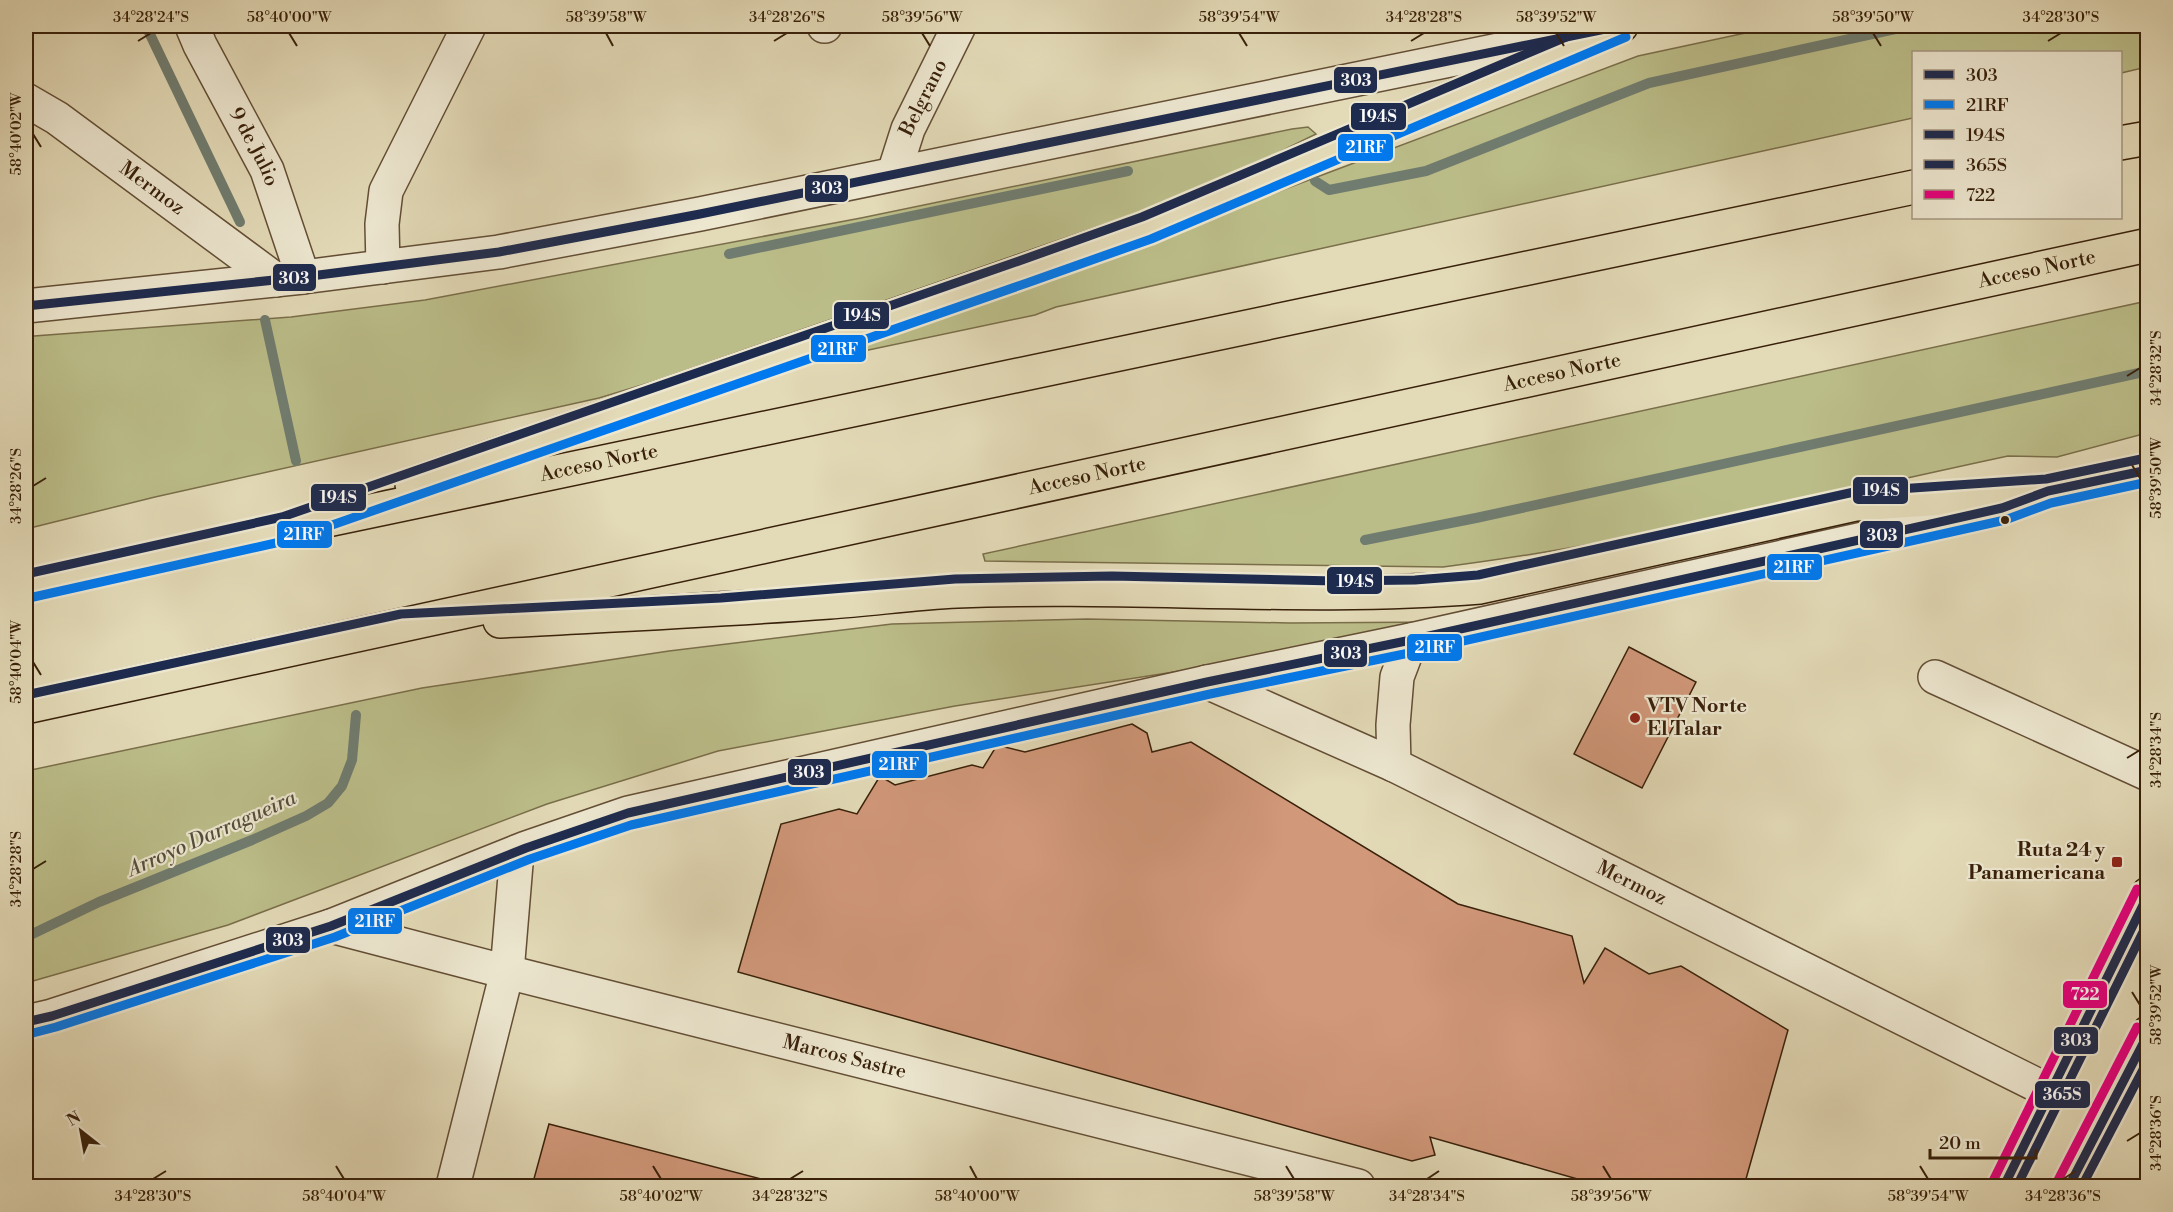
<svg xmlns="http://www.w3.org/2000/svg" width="2173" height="1212" font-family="'Libre Bodoni',serif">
  <rect width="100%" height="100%" fill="#e3dab7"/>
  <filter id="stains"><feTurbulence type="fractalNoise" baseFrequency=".00333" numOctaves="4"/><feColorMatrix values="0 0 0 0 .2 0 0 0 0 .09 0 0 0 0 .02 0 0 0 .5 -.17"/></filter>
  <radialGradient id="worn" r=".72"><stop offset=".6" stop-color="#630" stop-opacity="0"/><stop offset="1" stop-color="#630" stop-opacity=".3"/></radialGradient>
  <g fill="#bbbd89" stroke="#7a6e4a" stroke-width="1.5">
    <path d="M1778,26H2147V67L2121,73L2120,52H1914L1913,118L1056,307L1035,315L840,356L842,349L1172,234L1261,198L1638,56Z"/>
    <path d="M1308,127L1316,134L1130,225L751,352L599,398L155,497L26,529V340L34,336L291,317L425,300L861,218L1292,129Z"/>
    <path d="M2147,301V433L2057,457L2008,456C1821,496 1633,543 1443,567L985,561L983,554Z"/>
    <path d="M1087,619L1290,623L1442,622L1302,652L955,706L718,751L547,804L228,925L26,983V771L422,688L669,651L892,624Z"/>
  </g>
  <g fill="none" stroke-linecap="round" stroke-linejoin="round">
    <g stroke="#707c6f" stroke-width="10">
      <path d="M146,26L240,222"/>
      <path d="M1315,181L1329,190L1426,171L1649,83L1909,26"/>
      <path d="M729,254L1128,171"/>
      <path d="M265,320L296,461"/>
      <path d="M1365,540L1476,518L2148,371"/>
      <path d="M26,937L99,902L252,840L306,816L328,803L342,786L352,760L356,715"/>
    </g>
  </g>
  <g fill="#d1987a" stroke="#38200a" stroke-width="1.5">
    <path d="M1629,647L1696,682L1642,788L1574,754Z"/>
    <path d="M1132,724L1147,733L1152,752L1191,742L1458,904L1572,936L1584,983L1605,948L1649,974L1681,966L1788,1030L1744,1186H1602L1430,1137L1435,1155L1412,1161L738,972L781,824L839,809L857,814L880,776L895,785L972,765L983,768L997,745L1025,752Z"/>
    <path d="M549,1124L788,1186H532Z"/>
  </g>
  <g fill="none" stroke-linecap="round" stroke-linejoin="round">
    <g stroke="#634e35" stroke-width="36">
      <g id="minor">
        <path id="s1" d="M192,26L200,45L267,170L303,277"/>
        <path d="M824,26H825"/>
        <path id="s2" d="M26,100L57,118L276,280"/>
        <path id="s3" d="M894,173L908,129L959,26"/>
        <path d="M383,267L382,224L386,191L469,26"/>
        <path d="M26,306L303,277L499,252L700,214L1586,32"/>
        <path d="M1935,677L2148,774"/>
        <path id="s4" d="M1207,682L1394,765L2051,1092"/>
        <path d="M1394,765L1393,725L1397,677L1411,640"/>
        <path id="s5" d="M331,926L507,972L1358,1186"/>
        <path d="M26,1022L52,1016L331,926L526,848L628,813L1207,682L1411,640L2002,508L2048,491L2148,470"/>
        <path d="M453,1186L507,972L517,852"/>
      </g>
    </g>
    <g stroke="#38200a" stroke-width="36">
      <g id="major">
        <path d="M2004,1186L2148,894"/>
        <path d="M2069,1186L2148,1033"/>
      </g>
    </g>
    <g stroke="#38200a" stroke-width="36">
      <g id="highway">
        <path d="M2120,143L2148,138"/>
        <path d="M412,484L1146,228L1621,26"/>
        <path id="s6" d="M26,586L285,529L1914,187"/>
        <path d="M500,621C610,615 720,610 829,602C872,599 915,593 957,591C1131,584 1306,601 1480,587L1856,504L2048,491"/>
        <path id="s7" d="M26,707L2148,245"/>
      </g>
    </g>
    <use href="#minor" stroke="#ede7d0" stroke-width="33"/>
    <use href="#major" stroke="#e3dab7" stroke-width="33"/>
    <use href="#highway" stroke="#e3dab7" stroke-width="33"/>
    <g stroke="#ede7d0" stroke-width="14">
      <g id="bus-1">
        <path d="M26,306L303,277L499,252L700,214L1620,26"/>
        <path d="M26,1022L52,1016L331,926L526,848L628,813L1207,682L1411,640L2002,508L2048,491L2148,470"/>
        <path d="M2004,1186L2148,895"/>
        <path d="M2069,1186L2148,1034"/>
      </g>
    </g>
    <g stroke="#ede7d0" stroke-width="14">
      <g id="bus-2">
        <path d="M29,598L289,540L1027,283L1151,239L1626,37"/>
        <path d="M29,1034L56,1027L335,937L530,859L631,825L1210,694L1414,652L2005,520L2051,503L2148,482"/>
      </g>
    </g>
    <g stroke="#ede7d0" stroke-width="14">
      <g id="bus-3">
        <path d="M26,574L282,517L1019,261L1142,217L1592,26"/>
        <path d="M26,695L401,614L721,598L955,579L1112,576L1335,581L1415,580L1478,575L1854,492L2046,479L2146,458"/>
      </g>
    </g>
    <g stroke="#ede7d0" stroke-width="14">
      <g id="bus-4">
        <path d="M2017,1186L2148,922"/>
        <path d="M2082,1186L2148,1060"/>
      </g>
    </g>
    <g stroke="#ede7d0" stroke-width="14">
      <g id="bus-5">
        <path d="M2058,1180L2137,1027"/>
        <path d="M1993,1181L2137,889"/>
      </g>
    </g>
    <use href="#bus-1" stroke="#1d2b4f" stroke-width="9"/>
    <use href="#bus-2" stroke="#0079ef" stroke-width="9"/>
    <use href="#bus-3" stroke="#1d2b4f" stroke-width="9"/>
    <use href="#bus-4" stroke="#1d2b4f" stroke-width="9"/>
    <use href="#bus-5" stroke="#e5007d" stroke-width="9"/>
  </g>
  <path fill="none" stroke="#38200a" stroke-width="2" d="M289,33L297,46M606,33L613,46M922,33L930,46M1239,33L1247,46M1556,33L1564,46M1873,33L1881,46M138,41L151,33M774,41L787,33M1411,41L1424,33M2048,41L2061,33M33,134L41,147M2127,376L2140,368M2132,465L2140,478M33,486L46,478M33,662L41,675M2127,758L2140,750M33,869L46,861M2132,992L2140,1005M2127,1141L2140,1133M336,1166L344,1179M653,1166L661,1179M970,1166L977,1179M1286,1166L1294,1179M1603,1166L1611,1179M1920,1166L1928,1179M153,1179L166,1171M790,1179L803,1171M1427,1179L1439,1171M2063,1179L2076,1171"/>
  <circle fill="#38200a" stroke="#ede7d0" stroke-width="2" cx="2005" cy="520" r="5"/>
  <g fill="#8f2418" stroke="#ede7d0" stroke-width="2">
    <circle cx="1635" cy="718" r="6"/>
    <rect x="2111" y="856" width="12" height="12" rx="3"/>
  </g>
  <g text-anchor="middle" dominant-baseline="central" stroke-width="4.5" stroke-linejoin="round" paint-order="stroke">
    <g font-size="20" fill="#38200a" stroke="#ede7d0">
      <text stroke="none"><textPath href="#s3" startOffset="81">Belgrano</textPath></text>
      <text stroke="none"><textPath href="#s1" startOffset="136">9 de Julio</textPath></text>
      <text stroke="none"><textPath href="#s2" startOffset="154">Mermoz</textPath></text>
      <text stroke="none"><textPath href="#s7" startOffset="2058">Acceso Norte</textPath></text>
      <text stroke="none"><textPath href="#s7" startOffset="1572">Acceso Norte</textPath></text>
      <text stroke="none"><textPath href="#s6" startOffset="586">Acceso Norte</textPath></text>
      <text stroke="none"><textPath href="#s7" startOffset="1086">Acceso Norte</textPath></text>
      <text stroke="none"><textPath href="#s4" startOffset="470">Mermoz</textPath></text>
      <text stroke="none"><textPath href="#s5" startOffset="530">Marcos Sastre</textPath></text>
    </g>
    <g font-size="20" font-weight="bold" fill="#38200a" stroke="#ede7d0" text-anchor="start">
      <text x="1647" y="706">VTV Norte<tspan x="1647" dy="23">El Talar</tspan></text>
      <text x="2105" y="850" text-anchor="end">Ruta 24 y<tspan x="2105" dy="23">Panamericana</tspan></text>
    </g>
    <g font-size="21" font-style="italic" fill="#544e3c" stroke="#ede7d0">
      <text transform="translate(212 834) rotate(-24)">Arroyo Darragueira</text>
    </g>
  </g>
  <g stroke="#ede7d0" stroke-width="2">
    <rect x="1333" y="66" width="45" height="28" rx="6" fill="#1d2b4f"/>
    <rect x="1350" y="102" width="57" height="29" rx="6" fill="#1d2b4f"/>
    <rect x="1337" y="133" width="57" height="29" rx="6" fill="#0079ef"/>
    <rect x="804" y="174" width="45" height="29" rx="6" fill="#1d2b4f"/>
    <rect x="272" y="263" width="45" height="29" rx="6" fill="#1d2b4f"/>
    <rect x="833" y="301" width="57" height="29" rx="6" fill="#1d2b4f"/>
    <rect x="810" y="334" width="57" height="29" rx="6" fill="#0079ef"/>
    <rect x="1852" y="476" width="57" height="29" rx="6" fill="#1d2b4f"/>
    <rect x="310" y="483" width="57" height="29" rx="6" fill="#1d2b4f"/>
    <rect x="276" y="520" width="57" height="29" rx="6" fill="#0079ef"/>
    <rect x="1859" y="520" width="45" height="29" rx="6" fill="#1d2b4f"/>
    <rect x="1766" y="553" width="57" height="28" rx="6" fill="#0079ef"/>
    <rect x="1326" y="566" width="57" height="29" rx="6" fill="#1d2b4f"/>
    <rect x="1406" y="633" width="57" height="29" rx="6" fill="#0079ef"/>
    <rect x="1323" y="639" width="45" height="29" rx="6" fill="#1d2b4f"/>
    <rect x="871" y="750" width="57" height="29" rx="6" fill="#0079ef"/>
    <rect x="787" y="758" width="45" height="28" rx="6" fill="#1d2b4f"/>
    <rect x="347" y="907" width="56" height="28" rx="6" fill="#0079ef"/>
    <rect x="265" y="926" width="46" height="28" rx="6" fill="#1d2b4f"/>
    <rect x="2062" y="980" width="46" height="29" rx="6" fill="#e5007d"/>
    <rect x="2053" y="1026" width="46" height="29" rx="6" fill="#1d2b4f"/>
    <rect x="2034" y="1080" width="57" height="29" rx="6" fill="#1d2b4f"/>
  </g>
  <g font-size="16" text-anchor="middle" font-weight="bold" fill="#fff">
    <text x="1356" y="86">303</text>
    <text x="1378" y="122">194S</text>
    <text x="1366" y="153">21RF</text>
    <text x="827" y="194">303</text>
    <text x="294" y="284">303</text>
    <text x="862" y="321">194S</text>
    <text x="838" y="355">21RF</text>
    <text x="1881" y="496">194S</text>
    <text x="338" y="503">194S</text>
    <text x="304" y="540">21RF</text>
    <text x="1882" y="541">303</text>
    <text x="1794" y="573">21RF</text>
    <text x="1355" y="587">194S</text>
    <text x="1435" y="653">21RF</text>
    <text x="1346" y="659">303</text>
    <text x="899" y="770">21RF</text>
    <text x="809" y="778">303</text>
    <text x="375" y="927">21RF</text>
    <text x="288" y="946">303</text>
    <text x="2085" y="1000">722</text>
    <text x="2076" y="1046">303</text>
    <text x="2062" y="1100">365S</text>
  </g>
  <rect width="2173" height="1212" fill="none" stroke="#e3dab7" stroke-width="66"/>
  <rect x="1912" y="51" width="210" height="168" fill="#ede7d0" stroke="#a59781" stroke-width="1.5"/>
  <rect x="1924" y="70" width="30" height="9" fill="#1d2b4f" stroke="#a59781" stroke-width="1.5"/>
  <text x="1966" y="81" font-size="18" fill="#38200a">303</text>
  <rect x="1924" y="100" width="30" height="9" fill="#0079ef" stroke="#a59781" stroke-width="1.5"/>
  <text x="1966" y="111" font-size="18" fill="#38200a">21RF</text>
  <rect x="1924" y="130" width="30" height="9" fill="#1d2b4f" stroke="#a59781" stroke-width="1.5"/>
  <text x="1966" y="141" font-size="18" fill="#38200a">194S</text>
  <rect x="1924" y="160" width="30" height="9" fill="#1d2b4f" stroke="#a59781" stroke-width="1.5"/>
  <text x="1966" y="171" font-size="18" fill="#38200a">365S</text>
  <rect x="1924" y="190" width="30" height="9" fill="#e5007d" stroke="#a59781" stroke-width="1.5"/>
  <text x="1966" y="201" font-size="18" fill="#38200a">722</text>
  <g transform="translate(81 1131) rotate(329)" stroke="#ede7d0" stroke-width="4.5" paint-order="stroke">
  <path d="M0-4.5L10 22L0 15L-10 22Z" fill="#38200a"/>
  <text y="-9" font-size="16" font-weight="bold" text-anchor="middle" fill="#38200a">N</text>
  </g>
  <path d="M1930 1149v9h106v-9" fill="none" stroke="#38200a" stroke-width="3"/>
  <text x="1939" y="1149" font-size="18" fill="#38200a" stroke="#ede7d0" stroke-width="4.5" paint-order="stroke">20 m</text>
  <rect x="33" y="33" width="2107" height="1146" fill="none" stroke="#38200a" stroke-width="2"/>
  <g font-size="15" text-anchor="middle" fill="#38200a">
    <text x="151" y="22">34°28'24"S</text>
    <text x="289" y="22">58°40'00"W</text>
    <text x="606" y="22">58°39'58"W</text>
    <text x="787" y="22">34°28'26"S</text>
    <text x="922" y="22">58°39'56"W</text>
    <text x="1239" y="22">58°39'54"W</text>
    <text x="1424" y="22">34°28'28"S</text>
    <text x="1556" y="22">58°39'52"W</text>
    <text x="1873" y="22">58°39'50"W</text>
    <text x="2061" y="22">34°28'30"S</text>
    <text transform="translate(16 134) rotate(-90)" y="5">58°40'02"W</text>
    <text transform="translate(2156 368) rotate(-90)" y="5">34°28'32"S</text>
    <text transform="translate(2156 478) rotate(-90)" y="5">58°39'50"W</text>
    <text transform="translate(16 486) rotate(-90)" y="5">34°28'26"S</text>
    <text transform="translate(16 662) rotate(-90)" y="5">58°40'04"W</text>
    <text transform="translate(2156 750) rotate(-90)" y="5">34°28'34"S</text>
    <text transform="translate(16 869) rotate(-90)" y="5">34°28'28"S</text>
    <text transform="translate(2156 1005) rotate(-90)" y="5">58°39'52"W</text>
    <text transform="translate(2156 1133) rotate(-90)" y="5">34°28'36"S</text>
    <text x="153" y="1201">34°28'30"S</text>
    <text x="344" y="1201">58°40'04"W</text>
    <text x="661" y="1201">58°40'02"W</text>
    <text x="790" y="1201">34°28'32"S</text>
    <text x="977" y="1201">58°40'00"W</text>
    <text x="1294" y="1201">58°39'58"W</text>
    <text x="1427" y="1201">34°28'34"S</text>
    <text x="1611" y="1201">58°39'56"W</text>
    <text x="1928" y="1201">58°39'54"W</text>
    <text x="2063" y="1201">34°28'36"S</text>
  </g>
  <rect width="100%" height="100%" filter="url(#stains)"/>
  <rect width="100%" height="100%" fill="url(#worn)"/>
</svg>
